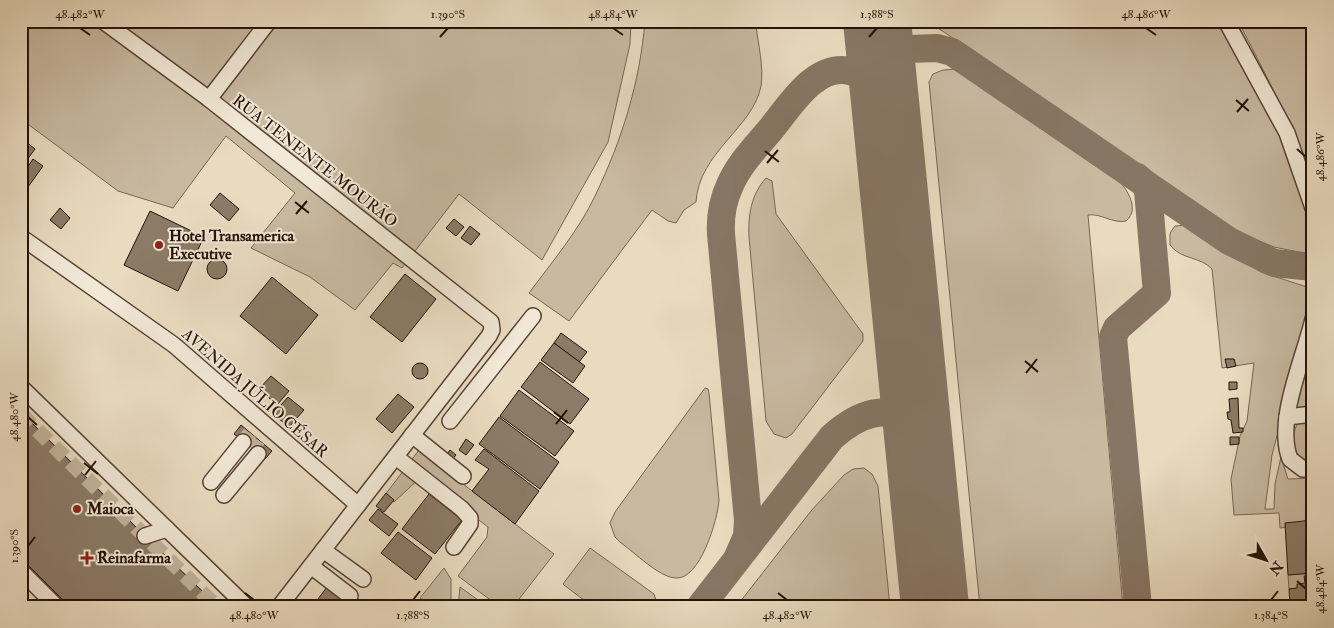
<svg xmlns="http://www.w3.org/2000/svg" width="1334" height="628" font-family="'IM FELL Double Pica',serif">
  <rect width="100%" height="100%" fill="#e9dbc0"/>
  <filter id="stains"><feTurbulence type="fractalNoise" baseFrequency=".004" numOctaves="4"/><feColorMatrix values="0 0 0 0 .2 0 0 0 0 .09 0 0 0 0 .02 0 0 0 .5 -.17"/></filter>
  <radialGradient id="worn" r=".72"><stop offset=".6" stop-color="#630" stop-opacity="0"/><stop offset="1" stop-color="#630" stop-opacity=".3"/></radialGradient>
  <g fill="#c8b9a1" stroke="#766654">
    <path d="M28,21H631L630,44L608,142L542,260L459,194L402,268L393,263L355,310L310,277L251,248L295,193L226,136L173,208L118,191L21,119V34Z"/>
    <path d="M645,21H784L756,25C758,44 764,67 761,86C753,128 699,152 696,202L684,210L676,223L668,221L652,210L569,321L529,293C552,262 579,230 595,196C622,140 640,82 645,21Z"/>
    <path d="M916,21H1218L1276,122L1313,231V255L1274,247L1237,232L944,32L931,24Z"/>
    <path d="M1238,21H1313V188C1295,130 1266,75 1238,21Z"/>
    <path d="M956,69L1112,174C1124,184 1142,208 1126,221C1113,224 1101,213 1088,215L1123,607H980L929,82L933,74L943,70Z"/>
    <path d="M766,178L772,181L776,214L863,334V341L792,434L786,438L774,434L766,421L749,237C748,215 751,195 766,178Z"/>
    <path d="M1189,225L1261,272L1313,289L1306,325L1272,455L1265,509H1274L1275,484L1281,457L1288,479L1313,478V524L1280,528L1279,513L1234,515L1231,479L1240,436L1247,421L1254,363L1222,368L1212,269C1200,256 1181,260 1170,245V233L1175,226Z"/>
    <path d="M1313,349V410L1297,411L1295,407Z"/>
    <path d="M705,388L708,389L709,393L719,500C718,519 700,580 676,578C660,578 634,552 621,543L615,537L610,523L615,512Z"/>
    <path d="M1310,420L1313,463L1303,464C1291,451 1290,436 1299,421Z"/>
    <path d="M419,450L554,554L513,607H500L458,576L487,537L488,527L421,477L394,502L385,495Z"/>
    <path d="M864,468L872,474L878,486L890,607H736L811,511L844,475L853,469Z"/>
    <path d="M590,548L654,594L658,607H593L564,585L563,584Z"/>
    <path d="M444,568L451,579V607H432L420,598Z"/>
    <path d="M1313,573V586L1289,589L1288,575Z"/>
    <path d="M460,587L485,605L484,607H458Z"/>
  </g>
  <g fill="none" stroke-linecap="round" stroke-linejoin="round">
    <g stroke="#877664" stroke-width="28">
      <path d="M880,50L937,48L952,52L1229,241L1274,263L1313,267"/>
      <path d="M1137,177L1145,184L1148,191L1157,293L1117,328L1113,337L1138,607"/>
      <path d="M737,559L747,536L748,520L721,234C720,217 723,200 730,185C739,164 756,147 771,129C790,106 815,63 850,71C871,76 880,93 886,112"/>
      <path d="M700,607L832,437C858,414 888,401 917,426"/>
    </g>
    <path stroke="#877664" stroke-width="68" d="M877,21L935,607"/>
  </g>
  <g fill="#8b7b67" stroke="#251207">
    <path d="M21,138L35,149L21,168Z"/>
    <path d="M33,159L43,166L28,187L21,177Z"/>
    <path d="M220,193L239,209L229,221L210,205Z"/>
    <path d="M60,208L70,218L61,229L50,220Z"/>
    <path d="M150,211L204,237L178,291L124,265Z"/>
    <path d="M454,219L464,227L456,236L446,228Z"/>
    <path d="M470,226L480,234L471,245L461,238Z"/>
    <circle cx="217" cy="269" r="10"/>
    <path d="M405,274L436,299L402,342L370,317Z"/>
    <path d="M272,277L318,315L286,354L240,316Z"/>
    <path d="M561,333L587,352L579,362L554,343Z"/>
    <path d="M554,343L585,366L573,383L541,360Z"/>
    <path d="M1225,359H1234L1236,366L1227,368Z"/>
    <path d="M540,362L589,399L570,424L521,387Z"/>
    <circle cx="420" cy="371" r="8"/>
    <path d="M271,376L289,391L277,405L259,389Z"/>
    <path d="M1229,382H1237V389L1229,390Z"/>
    <path d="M519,390L574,431L555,456L500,416Z"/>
    <path d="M398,394L414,407L392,433L376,419Z"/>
    <path d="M288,397L304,410L289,427L273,414Z"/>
    <path d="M1238,398L1239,428H1243V432L1233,433L1231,420L1228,419L1227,412H1230L1229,399Z"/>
    <path d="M21,412L145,536L219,607H70L21,558Z"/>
    <path d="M499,417L559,462L540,489L479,444Z"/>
    <path d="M241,425L272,451L265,459L234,434Z"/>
    <path d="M1230,437H1239V444L1230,445Z"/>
    <path d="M466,439L474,445L466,455L459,450Z"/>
    <path d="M484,449L539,491L515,524L472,491L489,469L475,460Z"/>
    <path d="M450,450L456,455L451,461L445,457Z"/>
    <path d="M386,493L394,500L384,512L376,506Z"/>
    <path d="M429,494L462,520L435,554L402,529Z"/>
    <path d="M378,509L398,524L389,536L369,520Z"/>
    <path d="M1313,520V573L1288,575L1285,523Z"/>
    <path d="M398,532L432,558L416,580L381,553Z"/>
    <path d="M1304,576H1313V607H1290L1289,589L1297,588V584L1305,583Z"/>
    <path d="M327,587L352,607H312Z"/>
    <path d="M398,599L403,603L401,607H392Z"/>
  </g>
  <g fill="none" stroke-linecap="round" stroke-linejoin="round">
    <g stroke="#c2b39b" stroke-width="15" stroke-dasharray="15 8" stroke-linecap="butt">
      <path d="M21,414L217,607"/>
      <path d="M243,442L250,433"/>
      <path d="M252,449L258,440"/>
    </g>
    <g stroke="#564435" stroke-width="18">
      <g id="minor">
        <path d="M103,21L209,99L491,322L492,330L489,336L358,505"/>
        <path d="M1226,21L1287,133L1313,208"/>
        <path d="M209,99L269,21"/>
        <path d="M21,237L174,345L358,505L279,607"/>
        <path d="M1313,319C1304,358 1275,421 1290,459L1303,469L1313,468"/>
        <path d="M21,387L247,607"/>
        <path d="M1287,417L1313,414"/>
        <path d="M450,421L533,316"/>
        <path d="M412,435L463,476"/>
        <path d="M396,457L462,509L470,518V524L454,547"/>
        <path d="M211,482L243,442"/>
        <path d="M224,495L258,454"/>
        <path d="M145,536L167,529"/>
        <path d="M323,550L363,579"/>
        <path d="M311,566L350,596"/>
        <path d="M21,571L57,607"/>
      </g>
    </g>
    <use href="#minor" stroke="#f1e8d6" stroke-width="15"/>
  </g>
  <path fill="none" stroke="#251207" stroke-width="2" d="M80,28L90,35M613,28L623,35M1146,28L1156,35M440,37L448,28M869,37L877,28M1236,100L1249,111M1237,112L1248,99M1297,149L1306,157M765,151L779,162M767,163L778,150M295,202L309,213M296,214L307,201M1025,361L1038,372M1026,373L1037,359M554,412L568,423M28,417L37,425M556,424L567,410M84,463L98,474M85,475L96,461M28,546L35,537M1297,581L1306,589M245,593L254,600M778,593L787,600M413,600L420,591M1271,600L1278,591"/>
  <g fill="#8f2418" stroke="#f1e8d6" stroke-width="2">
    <circle cx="159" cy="245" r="5"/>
    <circle cx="77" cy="509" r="5"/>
    <path d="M84.5 550.5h5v5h5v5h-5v5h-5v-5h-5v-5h5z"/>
  </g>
  <g text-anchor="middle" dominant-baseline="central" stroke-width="4" stroke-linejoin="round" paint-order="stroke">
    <g font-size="16" fill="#251207" stroke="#f1e8d6">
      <text transform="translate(315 161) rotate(38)">RUA TENENTE MOURÃO</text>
      <text transform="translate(255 393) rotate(41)">AVENIDA JÚLIO CÉSAR</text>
    </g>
    <g font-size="16" font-weight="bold" fill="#251207" stroke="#f1e8d6" text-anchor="start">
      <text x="169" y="236">Hotel Transamerica<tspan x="169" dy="18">Executive</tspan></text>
      <text x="87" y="509">Maioca</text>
      <text x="97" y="558">Reinafarma</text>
    </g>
  </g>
  <rect width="1334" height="628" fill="none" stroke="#e9dbc0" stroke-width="55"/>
  <g transform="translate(1266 560) rotate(129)" stroke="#f1e8d6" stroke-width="4" paint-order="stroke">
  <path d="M0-4L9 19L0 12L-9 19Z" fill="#251207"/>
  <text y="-8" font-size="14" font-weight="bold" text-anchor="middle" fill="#251207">N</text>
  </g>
  <rect x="28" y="28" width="1278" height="572" fill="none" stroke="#251207" stroke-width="2"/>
  <g font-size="12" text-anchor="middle" fill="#251207">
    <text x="80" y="18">48.482°W</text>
    <text x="448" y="18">1.390°S</text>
    <text x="613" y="18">48.484°W</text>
    <text x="877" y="18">1.388°S</text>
    <text x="1146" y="18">48.486°W</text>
    <text transform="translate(1320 157) rotate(-90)" y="4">48.486°W</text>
    <text transform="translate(14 417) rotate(-90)" y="4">48.480°W</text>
    <text transform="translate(14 546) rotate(-90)" y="4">1.390°S</text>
    <text transform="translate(1320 589) rotate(-90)" y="4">48.484°W</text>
    <text x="254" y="619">48.480°W</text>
    <text x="413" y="619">1.388°S</text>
    <text x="787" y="619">48.482°W</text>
    <text x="1271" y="619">1.384°S</text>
  </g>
  <rect width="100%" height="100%" filter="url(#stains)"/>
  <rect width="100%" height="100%" fill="url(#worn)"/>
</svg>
